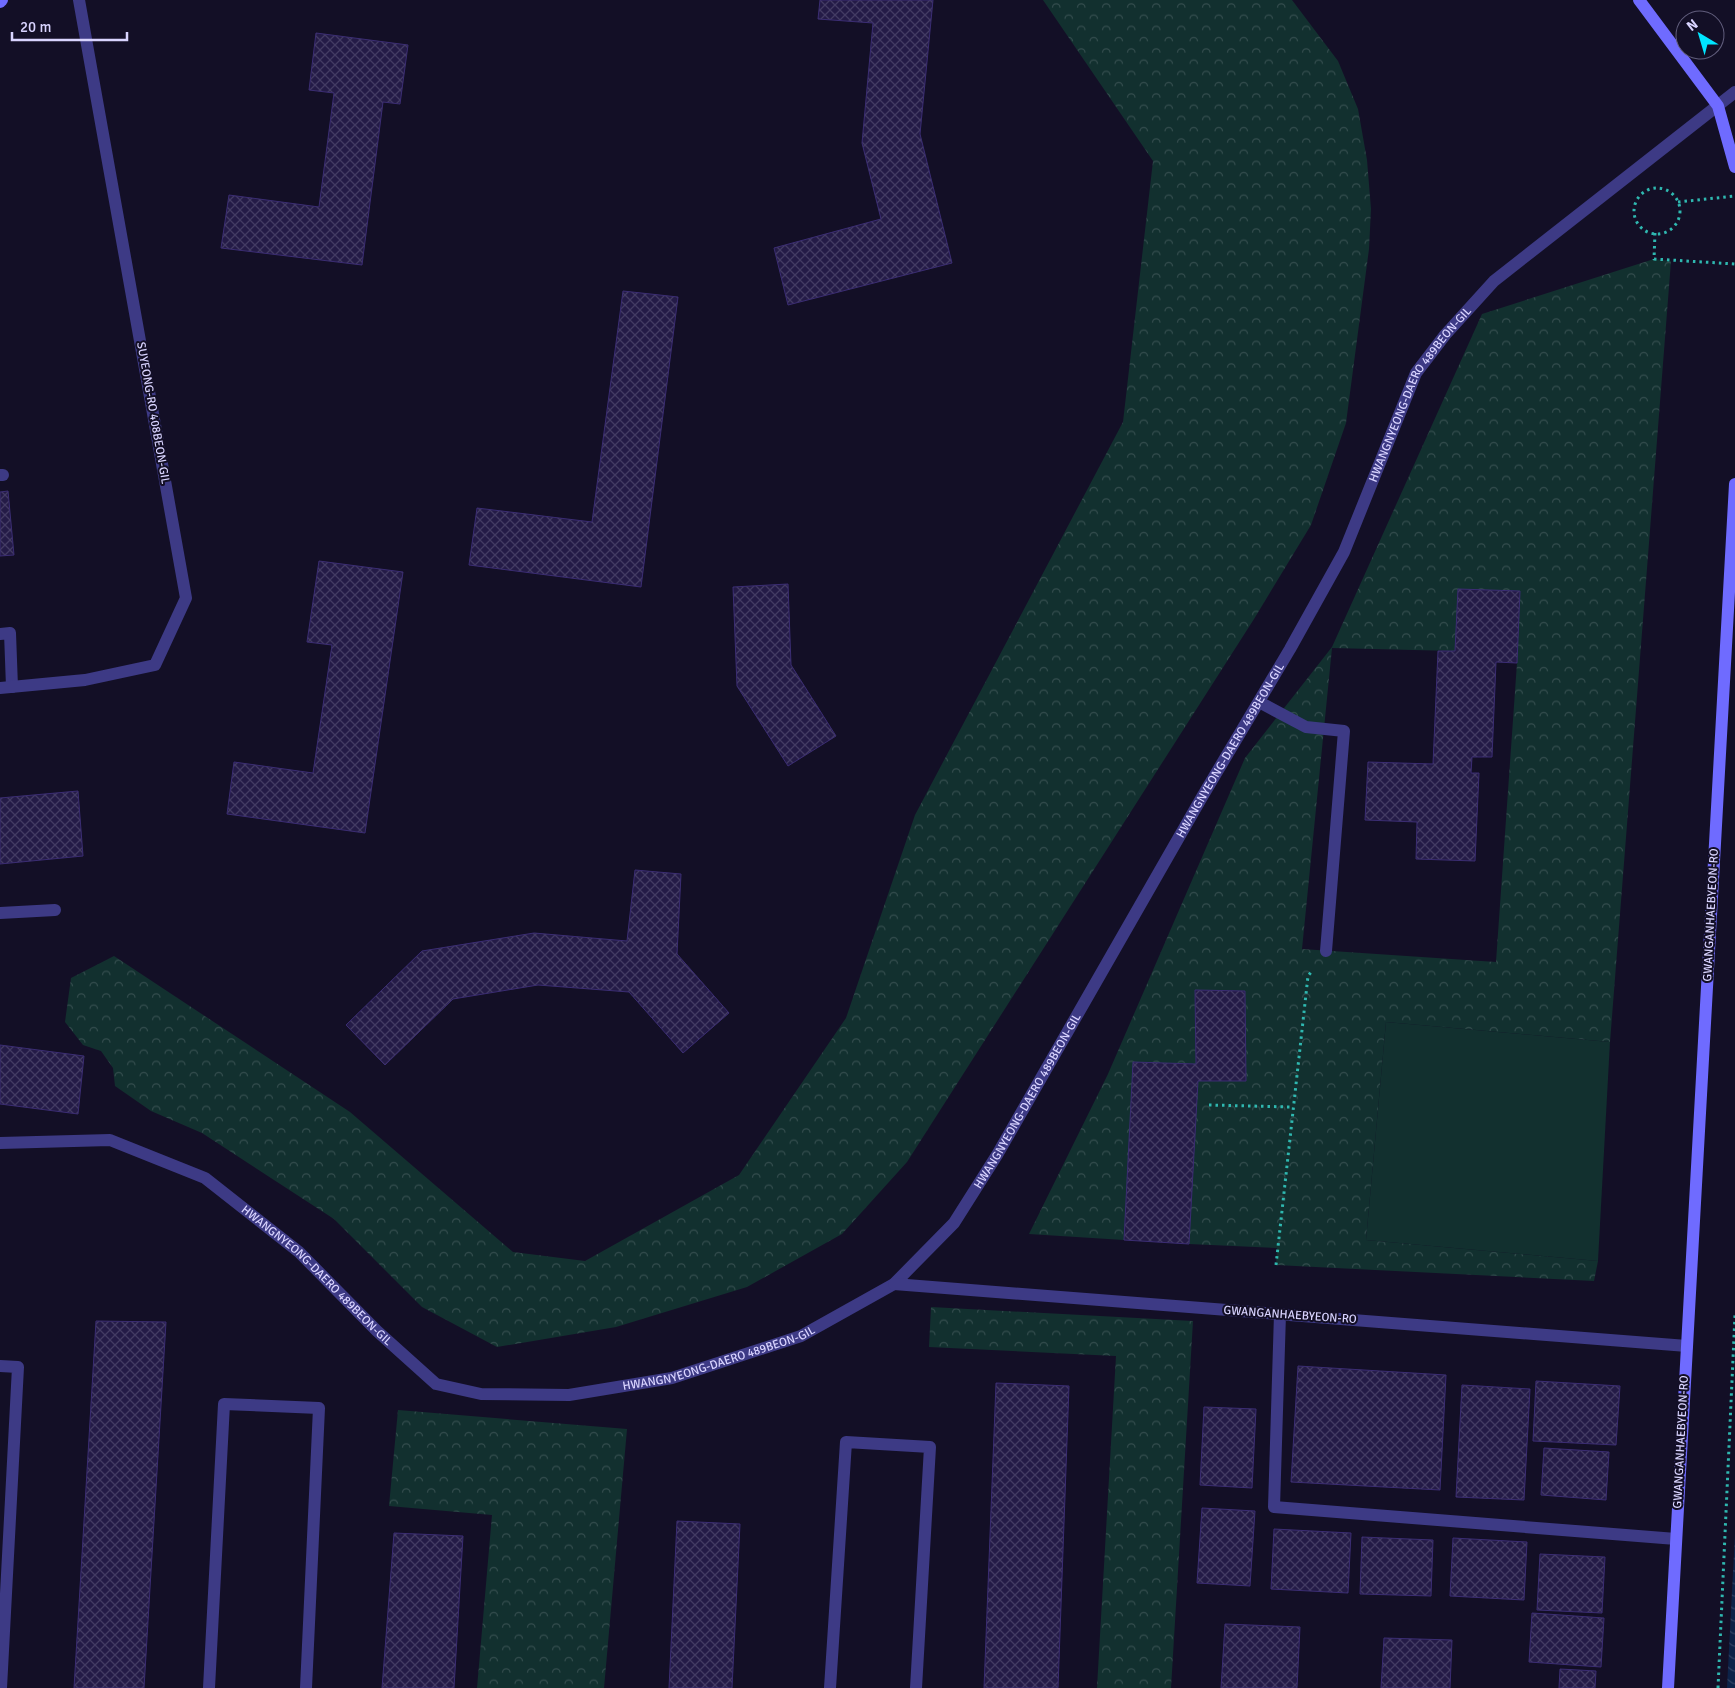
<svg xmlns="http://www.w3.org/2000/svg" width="1735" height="1688" font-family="Signika,sans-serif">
  <defs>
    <pattern id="forest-crowns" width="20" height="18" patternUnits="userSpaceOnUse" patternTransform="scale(1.25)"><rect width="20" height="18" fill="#12302f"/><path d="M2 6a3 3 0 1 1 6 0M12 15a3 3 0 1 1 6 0" fill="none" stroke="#344d4e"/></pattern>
    <pattern id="water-waves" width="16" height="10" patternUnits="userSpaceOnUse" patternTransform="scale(1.25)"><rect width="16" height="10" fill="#0c2248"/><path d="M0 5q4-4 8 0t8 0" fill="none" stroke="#2f4163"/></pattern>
    <pattern id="building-cross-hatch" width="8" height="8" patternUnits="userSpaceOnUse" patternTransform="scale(1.25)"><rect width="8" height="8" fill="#241b47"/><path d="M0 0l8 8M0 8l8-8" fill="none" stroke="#433b63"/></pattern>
  </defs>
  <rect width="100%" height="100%" fill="#130f26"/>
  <g fill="url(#forest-crowns)" fill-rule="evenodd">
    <path d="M1043,0H1292L1338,61L1358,109L1367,160L1371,209L1369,249L1346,423L1311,525L1254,619L907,1162L842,1234L747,1287L616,1327L497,1347L422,1307L334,1219L202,1133L151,1111L115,1086L113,1068L101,1051L83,1045L65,1022L71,978L114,956L350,1112L513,1252L585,1261L739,1175L846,1018L915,815L1123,422L1153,161Z"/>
    <path d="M1654,259L1671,261L1610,1042L1386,1022L1366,1240L1598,1261L1594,1281L1276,1265L1277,1248L1189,1244L1198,1081H1246L1245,991L1195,990L1196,1064L1133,1063L1124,1240L1029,1234L1108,1074L1245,758L1332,647L1482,314ZM1458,589L1520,592L1517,663L1496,962L1302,949L1332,648L1455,651Z"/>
    <path d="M931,1307L1193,1321L1171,1688H1097L1116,1356L929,1347Z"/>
    <path d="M398,1410L627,1429L604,1688H477L492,1515L389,1506Z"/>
  </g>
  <path fill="#12302f" d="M1386,1022L1610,1042L1598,1261L1366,1240Z"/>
  <path fill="url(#water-waves)" d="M1735,1534V1688H1727Z"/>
  <g fill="url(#building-cross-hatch)" stroke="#3b2d73">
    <path d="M820,0H933L920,134L952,263L788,305L774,248L881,219L862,143L873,23L818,19Z"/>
    <path d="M316,33L408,45L400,104L383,102L362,265L221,248L229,195L319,207L334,93L309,90Z"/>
    <path d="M623,291L678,297L641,587L469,565L477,508L592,522Z"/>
    <path d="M8,491L14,555L0,556V492Z"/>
    <path d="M319,561L403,572L365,833L227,814L234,762L313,773L332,645L307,642Z"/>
    <path d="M788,584L791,665L836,736L788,766L737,686L733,587Z"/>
    <path d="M1458,589L1520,591L1517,663L1496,662L1492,757H1472L1471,773H1479L1475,861L1416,859L1417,822L1365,820L1368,762L1433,764L1438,651H1455Z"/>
    <path d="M78,791L83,856L0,864V798Z"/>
    <path d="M635,870L681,874L677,954L729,1013L683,1053L629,992L538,985L453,999L385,1065L346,1025L422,951L534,933L627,941Z"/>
    <path d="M1195,990L1245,991L1246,1081H1198L1189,1244L1124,1240L1133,1062L1196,1064Z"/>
    <path d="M0,1045L84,1056L78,1114L0,1104Z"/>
    <path d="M96,1321L166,1322L144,1688H74Z"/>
    <path d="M1298,1366L1446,1375L1440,1490L1291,1482Z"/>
    <path d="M1536,1381L1620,1386L1616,1445L1533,1441Z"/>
    <path d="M996,1383L1069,1386L1058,1688H984Z"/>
    <path d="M1462,1385L1530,1389L1524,1500L1456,1497Z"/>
    <path d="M1204,1407L1256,1409L1252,1488L1200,1485Z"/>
    <path d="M1544,1448L1609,1452L1606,1500L1541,1495Z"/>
    <path d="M1202,1508L1255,1511L1250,1586L1197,1583Z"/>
    <path d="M677,1521L740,1524L732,1688H669Z"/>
    <path d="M1274,1529L1351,1533L1348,1593L1271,1589Z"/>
    <path d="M394,1533L463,1536L454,1688H382Z"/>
    <path d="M1362,1537L1433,1540L1431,1596L1360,1594Z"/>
    <path d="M1453,1538L1527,1542L1524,1600L1450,1596Z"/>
    <path d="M1540,1554L1605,1557L1602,1613L1537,1610Z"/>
    <path d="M1532,1613L1604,1618L1601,1667L1529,1662Z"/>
    <path d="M1225,1624L1300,1627L1297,1688H1221Z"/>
    <path d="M1384,1638L1452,1640L1450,1688H1381Z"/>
    <path d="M1560,1669L1596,1671L1595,1688H1559Z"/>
  </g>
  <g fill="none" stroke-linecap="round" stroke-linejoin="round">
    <g stroke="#2fb8b0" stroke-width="3" stroke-dasharray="2.5 4" stroke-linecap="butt">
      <circle cx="1657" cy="211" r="23"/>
      <path d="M1678,202L1735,196"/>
      <path d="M1655,233L1654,259L1735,264"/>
      <path d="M1209,1105L1292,1107"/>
      <path d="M1276,1265L1308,976L1312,971"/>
      <path d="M1718,1688L1735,1315"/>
    </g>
    <g stroke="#3d3a85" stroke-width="12">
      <path d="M0,475H3"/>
      <path d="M0,634L10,633L12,687"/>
      <path d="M1259,702L1306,727L1344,731L1326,951"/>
      <path d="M0,913L55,910"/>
      <path d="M1280,1314L1274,1507L1676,1539"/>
      <path d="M0,1366L18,1367L1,1688"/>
      <path d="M209,1688L224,1404L319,1408L306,1688"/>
      <path d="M830,1688L846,1442L930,1447L916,1688"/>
    </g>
    <g stroke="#3d3a85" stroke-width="12">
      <path d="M0,688L85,680L155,665L186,598L79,0"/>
      <path id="s1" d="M0,1143L110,1140L205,1178L299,1252L377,1331L436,1384L481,1394L569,1395L672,1378L801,1336L894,1284L954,1223L997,1155L1202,797L1290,649L1344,552L1416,373L1445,335L1494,281L1735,92"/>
      <path d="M894,1284L1687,1346"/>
    </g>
    <g stroke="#6f6bff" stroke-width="12">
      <path d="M1639,0L1718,106L1735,167"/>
      <path d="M0,2L2,0"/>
      <path d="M1668,1688L1735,484"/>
    </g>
  </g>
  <g text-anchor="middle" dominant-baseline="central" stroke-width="4" stroke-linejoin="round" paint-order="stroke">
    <g font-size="12" fill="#d9d4ff" stroke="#130f26">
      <text stroke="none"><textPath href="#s1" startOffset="2041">HWANGNYEONG-DAERO 489BEON-GIL</textPath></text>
      <text transform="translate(153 413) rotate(80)">SUYEONG-RO 408BEON-GIL</text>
      <text stroke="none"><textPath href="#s1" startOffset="1636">HWANGNYEONG-DAERO 489BEON-GIL</textPath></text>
      <text transform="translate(1711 915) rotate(-87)">GWANGANHAEBYEON-RO</text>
      <text stroke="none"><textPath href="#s1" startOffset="1231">HWANGNYEONG-DAERO 489BEON-GIL</textPath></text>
      <text stroke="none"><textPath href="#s1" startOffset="361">HWANGNYEONG-DAERO 489BEON-GIL</textPath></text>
      <text transform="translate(1290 1315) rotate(4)">GWANGANHAEBYEON-RO</text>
      <text stroke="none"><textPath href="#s1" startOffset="811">HWANGNYEONG-DAERO 489BEON-GIL</textPath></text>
      <text transform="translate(1681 1442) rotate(-87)">GWANGANHAEBYEON-RO</text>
    </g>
  </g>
  <g transform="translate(1700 35) rotate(322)"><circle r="24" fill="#130f26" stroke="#625e7d"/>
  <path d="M0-4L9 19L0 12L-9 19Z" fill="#00e5ff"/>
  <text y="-8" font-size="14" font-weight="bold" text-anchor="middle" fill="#d9d4ff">N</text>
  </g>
  <path d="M12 32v8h115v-8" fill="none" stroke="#d9d4ff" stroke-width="2.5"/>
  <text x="20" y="32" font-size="15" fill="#d9d4ff" stroke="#130f26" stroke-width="4" paint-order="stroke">20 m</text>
</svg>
